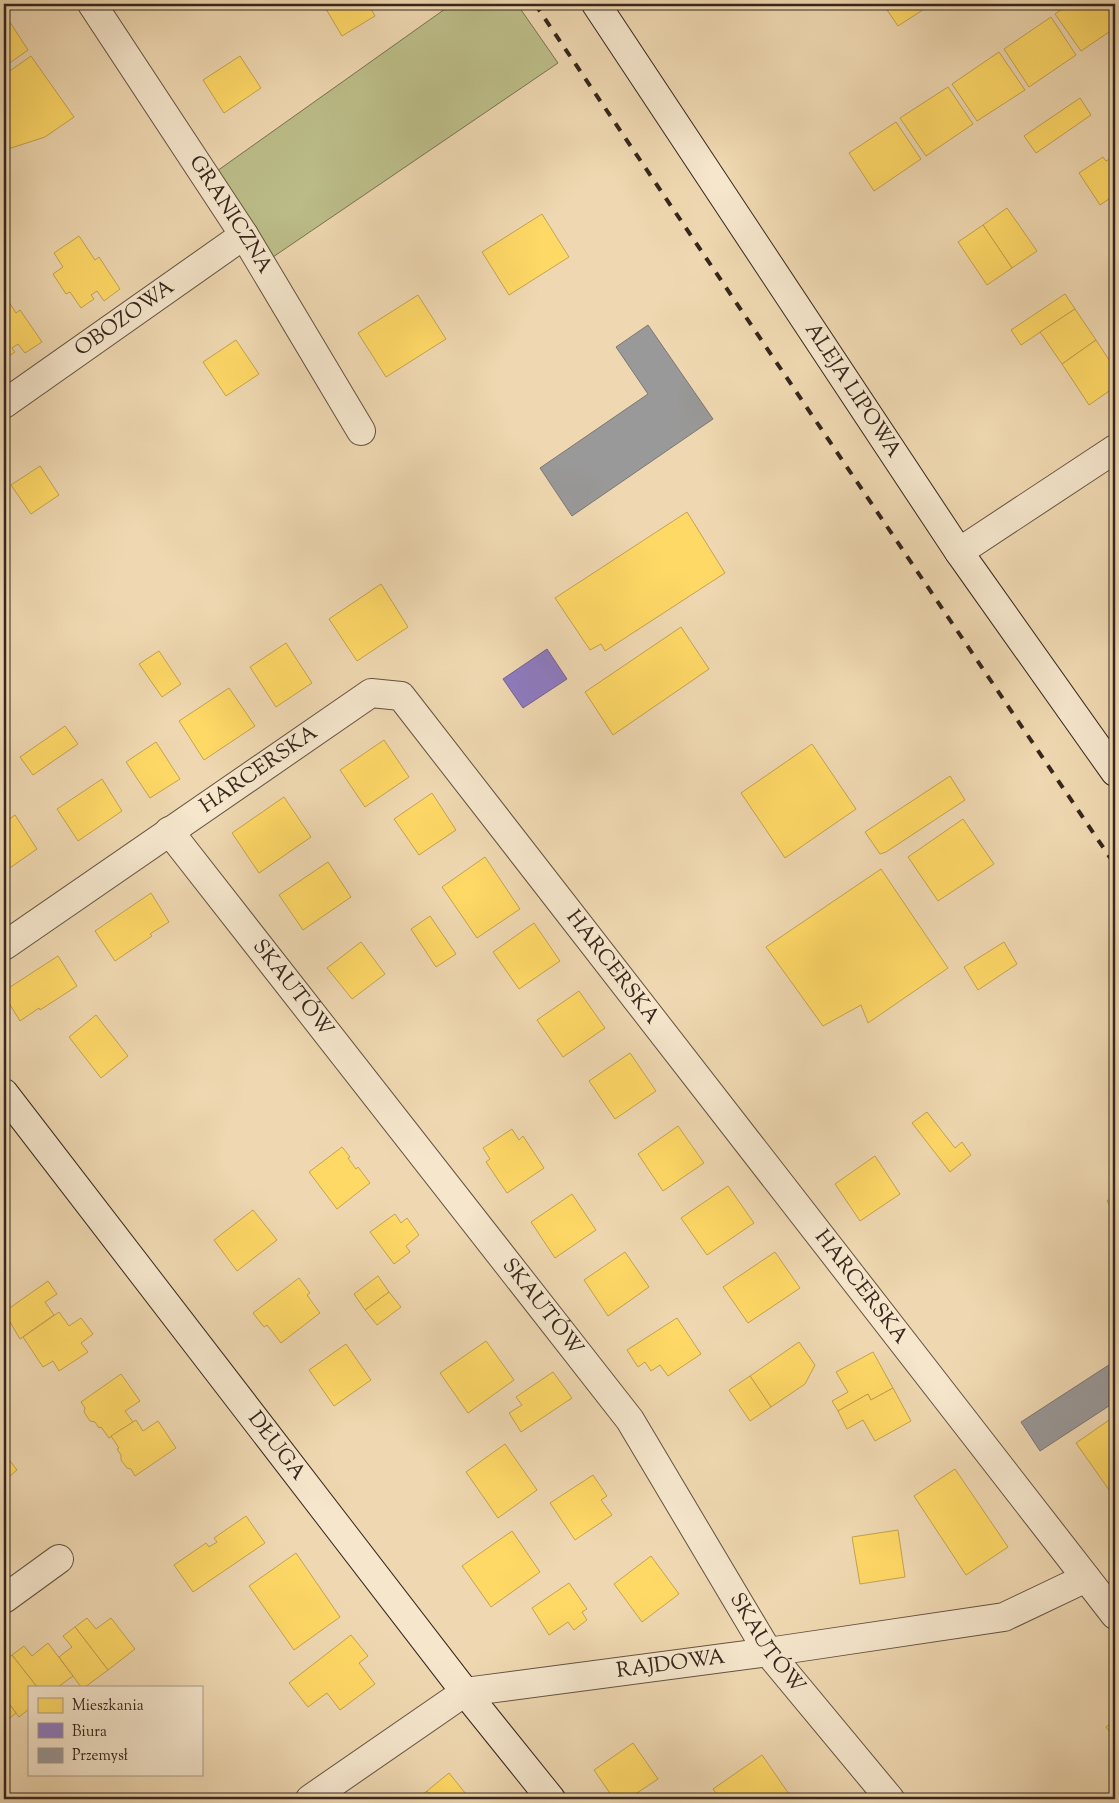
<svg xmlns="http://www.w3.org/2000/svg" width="1119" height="1803" font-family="'Sorts Mill Goudy',serif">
  <rect width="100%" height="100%" fill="#efd8b1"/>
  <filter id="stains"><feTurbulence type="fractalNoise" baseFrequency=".004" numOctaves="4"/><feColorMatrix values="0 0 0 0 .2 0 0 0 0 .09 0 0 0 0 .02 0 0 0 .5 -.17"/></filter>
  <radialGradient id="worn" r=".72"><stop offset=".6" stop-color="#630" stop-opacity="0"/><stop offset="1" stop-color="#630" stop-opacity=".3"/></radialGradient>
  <path fill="#bcbe89" stroke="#797252" d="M452,4H517L558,63L273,257L217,171Z"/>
  <g fill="#ffd966" stroke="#c3a350">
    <path d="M323,4H368L375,16L342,36Z"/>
    <path d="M883,4H932L898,26Z"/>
    <path d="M1000,4H1014L1004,10Z"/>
    <path d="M1070,4H1115V28L1081,51L1055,14Z"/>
    <path d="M4,13L28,50L4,67Z"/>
    <path d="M1051,17L1076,55L1029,87L1004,49Z"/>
    <path d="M999,52L1025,90L977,121L952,84Z"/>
    <path d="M31,56L74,117L45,137L8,149L4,142V75Z"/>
    <path d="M240,56L261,88L224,113L203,80Z"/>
    <path d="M948,87L973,124L926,156L900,118Z"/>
    <path d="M1080,98L1091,115L1036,153L1024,136Z"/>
    <path d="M896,122L921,159L874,191L849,153Z"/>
    <path d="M1115,156V195L1100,205L1079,173L1103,157L1106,161Z"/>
    <path d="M1007,208L1037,251L1012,268L983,225Z"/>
    <path d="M542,214L569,257L509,295L482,252Z"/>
    <path d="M983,225L1012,268L987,285L958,242Z"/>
    <path d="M79,236L95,260L99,257L120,289L104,301L97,291L91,295L94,299L81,308L70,292L66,294L53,274L63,267L54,253Z"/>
    <path d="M4,294L16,313L20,310L42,342L25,353L18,344L12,348L15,352L4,359Z"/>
    <path d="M1065,294L1075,309L1021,345L1011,330Z"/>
    <path d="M418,295L446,339L386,377L358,333Z"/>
    <path d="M1075,309L1096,340L1062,364L1040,332Z"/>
    <path d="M236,340L259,374L226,396L203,362Z"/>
    <path d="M1096,340L1115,369V387L1089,405L1062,364Z"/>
    <path d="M40,466L59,495L31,514L11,485Z"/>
    <path d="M687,512L725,573L605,651L601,644L590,650L555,598Z"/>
    <path d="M381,584L408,627L357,661L329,619Z"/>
    <path d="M681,627L709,669L613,735L585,692Z"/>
    <path d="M286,643L312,683L276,707L250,667Z"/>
    <path d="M159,651L181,684L162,697L139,664Z"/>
    <path d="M229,688L255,726L204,760L179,721Z"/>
    <path d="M65,726L78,744L33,775L20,757Z"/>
    <path d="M384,740L409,777L365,807L340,770Z"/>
    <path d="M156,742L180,779L150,798L126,762Z"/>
    <path d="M812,744L856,809L785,858L741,793Z"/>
    <path d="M950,776L965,800L886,852L880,854L865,832Z"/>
    <path d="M102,779L122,811L78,841L57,809Z"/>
    <path d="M432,793L456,830L419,855L394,819Z"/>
    <path d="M284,797L311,837L259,873L232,833Z"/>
    <path d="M15,815L37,849L4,872V823Z"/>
    <path d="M963,819L994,864L938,901L908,857Z"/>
    <path d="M485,857L520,909L477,938L442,887Z"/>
    <path d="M328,862L351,897L303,930L279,895Z"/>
    <path d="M881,869L948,968L868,1023L861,1005L823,1026L766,947Z"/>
    <path d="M151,893L169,922L150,934L152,936L115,961L95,931Z"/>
    <path d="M430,916L456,954L436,967L411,929Z"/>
    <path d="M534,923L560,961L519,989L493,952Z"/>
    <path d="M361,942L385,974L352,999L327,968Z"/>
    <path d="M1004,942L1017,964L978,990L964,967Z"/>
    <path d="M58,956L77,986L40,1010L39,1008L20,1021L4,995V991Z"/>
    <path d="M579,991L605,1028L563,1057L537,1020Z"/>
    <path d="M96,1015L128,1056L101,1078L69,1037Z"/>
    <path d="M630,1053L656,1091L615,1119L589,1081Z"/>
    <path d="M927,1112L955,1148L962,1142L971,1155L950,1172L912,1123Z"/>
    <path d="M678,1126L704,1163L663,1191L638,1154Z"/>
    <path d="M512,1129L519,1140L523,1136L544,1168L507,1193L486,1162L490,1159L483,1148Z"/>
    <path d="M342,1147L350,1157L348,1158L356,1169L358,1167L370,1183L337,1209L309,1172Z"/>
    <path d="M875,1156L900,1194L860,1221L835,1184Z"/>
    <path d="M728,1186L754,1223L707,1255L681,1218Z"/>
    <path d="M572,1194L596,1230L555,1258L531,1222Z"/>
    <path d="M1115,1195V1213L1107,1201Z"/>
    <path d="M253,1210L277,1240L237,1271L214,1240Z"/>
    <path d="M395,1214L401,1223L407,1218L419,1235L406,1246L410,1252L394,1264L370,1232Z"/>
    <path d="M625,1252L649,1287L608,1316L584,1280Z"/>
    <path d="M775,1252L800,1288L748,1323L723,1287Z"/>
    <path d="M378,1276L389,1292L365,1310L354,1294Z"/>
    <path d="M299,1278L310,1293L307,1295L320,1313L281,1343L267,1325L264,1327L253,1313Z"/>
    <path d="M48,1281L57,1294L45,1302L54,1315L20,1339L4,1312Z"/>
    <path d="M389,1292L401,1307L377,1325L365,1310Z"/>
    <path d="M59,1312L69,1326L81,1318L93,1334L81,1343L88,1352L59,1371L53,1361L43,1367L23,1337Z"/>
    <path d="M677,1318L701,1354L668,1376L660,1365L651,1371L645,1362L638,1367L627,1350Z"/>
    <path d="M486,1341L514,1380L468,1413L440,1373Z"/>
    <path d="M799,1342L815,1365L805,1384L771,1407L750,1376Z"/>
    <path d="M346,1344L371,1380L334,1406L309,1370Z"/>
    <path d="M873,1352L893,1388L871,1400L868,1394L838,1411L832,1401L848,1392L836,1372Z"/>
    <path d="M553,1372L572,1398L521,1432L509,1413L522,1405L516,1397Z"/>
    <path d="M121,1374L140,1401L125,1411L133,1422L109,1438L101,1427L99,1428L95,1422L90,1421L84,1412L85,1408L81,1402Z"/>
    <path d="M750,1376L771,1407L750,1421L729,1390Z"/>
    <path d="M893,1388L911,1421L875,1441L863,1420L847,1429L838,1411L868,1394L871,1400Z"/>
    <path d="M1115,1416V1492L1112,1494L1076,1443Z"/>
    <path d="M136,1420L143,1431L158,1421L176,1448L135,1476L131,1469L127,1468L121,1460V1455L117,1449L119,1448L111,1436Z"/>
    <path d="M505,1444L537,1490L498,1518L466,1472Z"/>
    <path d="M4,1453L17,1470L4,1481Z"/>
    <path d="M955,1469L1008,1547L966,1575L914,1496Z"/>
    <path d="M593,1475L607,1496L601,1500L612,1515L575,1540L550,1503Z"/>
    <path d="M246,1516L265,1543L193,1592L174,1565L206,1543L209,1547L217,1542L214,1538Z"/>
    <path d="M898,1530L905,1577L860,1584L852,1537Z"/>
    <path d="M512,1531L540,1572L491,1607L462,1566Z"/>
    <path d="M296,1553L340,1617L294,1650L249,1586Z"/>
    <path d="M651,1556L679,1594L642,1622L614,1584Z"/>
    <path d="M569,1583L587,1609L582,1612L587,1620L574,1630L568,1622L549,1635L532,1608Z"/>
    <path d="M87,1618L96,1629L111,1618L135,1649L108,1670L75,1627Z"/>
    <path d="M75,1627L108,1670L85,1687H81L59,1657L72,1647L63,1636Z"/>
    <path d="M351,1635L368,1656L359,1663L375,1684L340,1710L327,1693L308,1707L289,1683Z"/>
    <path d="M48,1643L73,1676L58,1687H37L12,1655L24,1646L32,1656Z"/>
    <path d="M12,1655L37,1687H29V1709L19,1717L4,1697V1679L10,1674L4,1665V1661Z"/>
    <path d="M4,1697L16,1713L4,1723Z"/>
    <path d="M1115,1720V1739L1106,1727Z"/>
    <path d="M633,1743L658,1779L628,1799H614L594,1770Z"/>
    <path d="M762,1755L791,1797L788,1799H720L713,1789Z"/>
    <path d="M449,1773L470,1799H434L427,1791Z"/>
    <path d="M427,1791L434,1799H417Z"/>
  </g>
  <path fill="#8e7cc3" stroke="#746291" d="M547,649L567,679L523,708L503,679Z"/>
  <g fill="#999" stroke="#7b7674">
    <path d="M648,325L713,419L572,516L540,468L648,394L616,347Z"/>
    <path d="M1115,1361V1402L1040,1451L1021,1422Z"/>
  </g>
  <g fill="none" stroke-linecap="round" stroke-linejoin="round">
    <g stroke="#645241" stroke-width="30">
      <g id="street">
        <path id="s1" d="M92,4L244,235L361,431"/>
        <path id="s2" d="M4,404L244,235"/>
        <path d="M959,552L1115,449"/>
        <path id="s3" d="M169,831L630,1420L768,1652L890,1799"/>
        <path id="s4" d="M4,946L371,693L401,696L1115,1615"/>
        <path d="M4,1599L59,1559"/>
        <path id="s5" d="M310,1799L465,1692L768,1652L1004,1617L1086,1578"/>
      </g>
    </g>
    <g stroke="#36261c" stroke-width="30">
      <g id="secondary">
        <path id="s6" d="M596,4L959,552L1115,772"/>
        <path id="s7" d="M4,1093L465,1692L551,1799"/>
      </g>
    </g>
    <use href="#street" stroke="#f5e6cc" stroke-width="28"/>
    <use href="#secondary" stroke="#f5e6cc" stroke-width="28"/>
    <path stroke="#36261c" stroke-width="4" stroke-dasharray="9 9" stroke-linecap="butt" d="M535,4L1115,865"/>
  </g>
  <g text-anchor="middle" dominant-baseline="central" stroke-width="5" stroke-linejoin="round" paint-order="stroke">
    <g font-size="21" fill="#36261c" stroke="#f5e6cc">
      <text stroke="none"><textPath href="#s1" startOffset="252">GRANICZNA</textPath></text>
      <text stroke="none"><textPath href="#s2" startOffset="148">OBOZOWA</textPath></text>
      <text stroke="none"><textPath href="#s6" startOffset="464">ALEJA LIPOWA</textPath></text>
      <text stroke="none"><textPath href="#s4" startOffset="310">HARCERSKA</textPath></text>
      <text stroke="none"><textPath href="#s4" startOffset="820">HARCERSKA</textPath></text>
      <text stroke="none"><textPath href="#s3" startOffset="200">SKAUTÓW</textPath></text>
      <text stroke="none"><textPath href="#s4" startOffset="1225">HARCERSKA</textPath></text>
      <text stroke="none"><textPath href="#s3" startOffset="605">SKAUTÓW</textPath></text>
      <text stroke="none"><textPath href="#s7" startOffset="446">DŁUGA</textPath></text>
      <text stroke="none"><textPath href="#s3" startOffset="1010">SKAUTÓW</textPath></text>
      <text stroke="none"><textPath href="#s5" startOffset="396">RAJDOWA</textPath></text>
    </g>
  </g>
  <rect width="1119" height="1803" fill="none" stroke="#efd8b1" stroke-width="20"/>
  <rect x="5" y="5" width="1109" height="1793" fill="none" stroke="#36261c" stroke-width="2.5"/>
  <rect x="10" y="10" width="1099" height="1783" fill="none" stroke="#36261c"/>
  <rect x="28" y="1686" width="175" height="90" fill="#f5e6cc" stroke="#a99986"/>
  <rect x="38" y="1698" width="25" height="15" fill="#ffd966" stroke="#a99986"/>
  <text x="72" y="1710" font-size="15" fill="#36261c">Mieszkania</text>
  <rect x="38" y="1723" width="25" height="15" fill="#8e7cc3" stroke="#a99986"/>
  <text x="72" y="1736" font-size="15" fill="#36261c">Biura</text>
  <rect x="38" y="1748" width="25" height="15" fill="#999999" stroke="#a99986"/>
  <text x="72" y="1760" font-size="15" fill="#36261c">Przemysł</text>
  <rect width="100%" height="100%" filter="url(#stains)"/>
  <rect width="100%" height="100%" fill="url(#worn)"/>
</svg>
